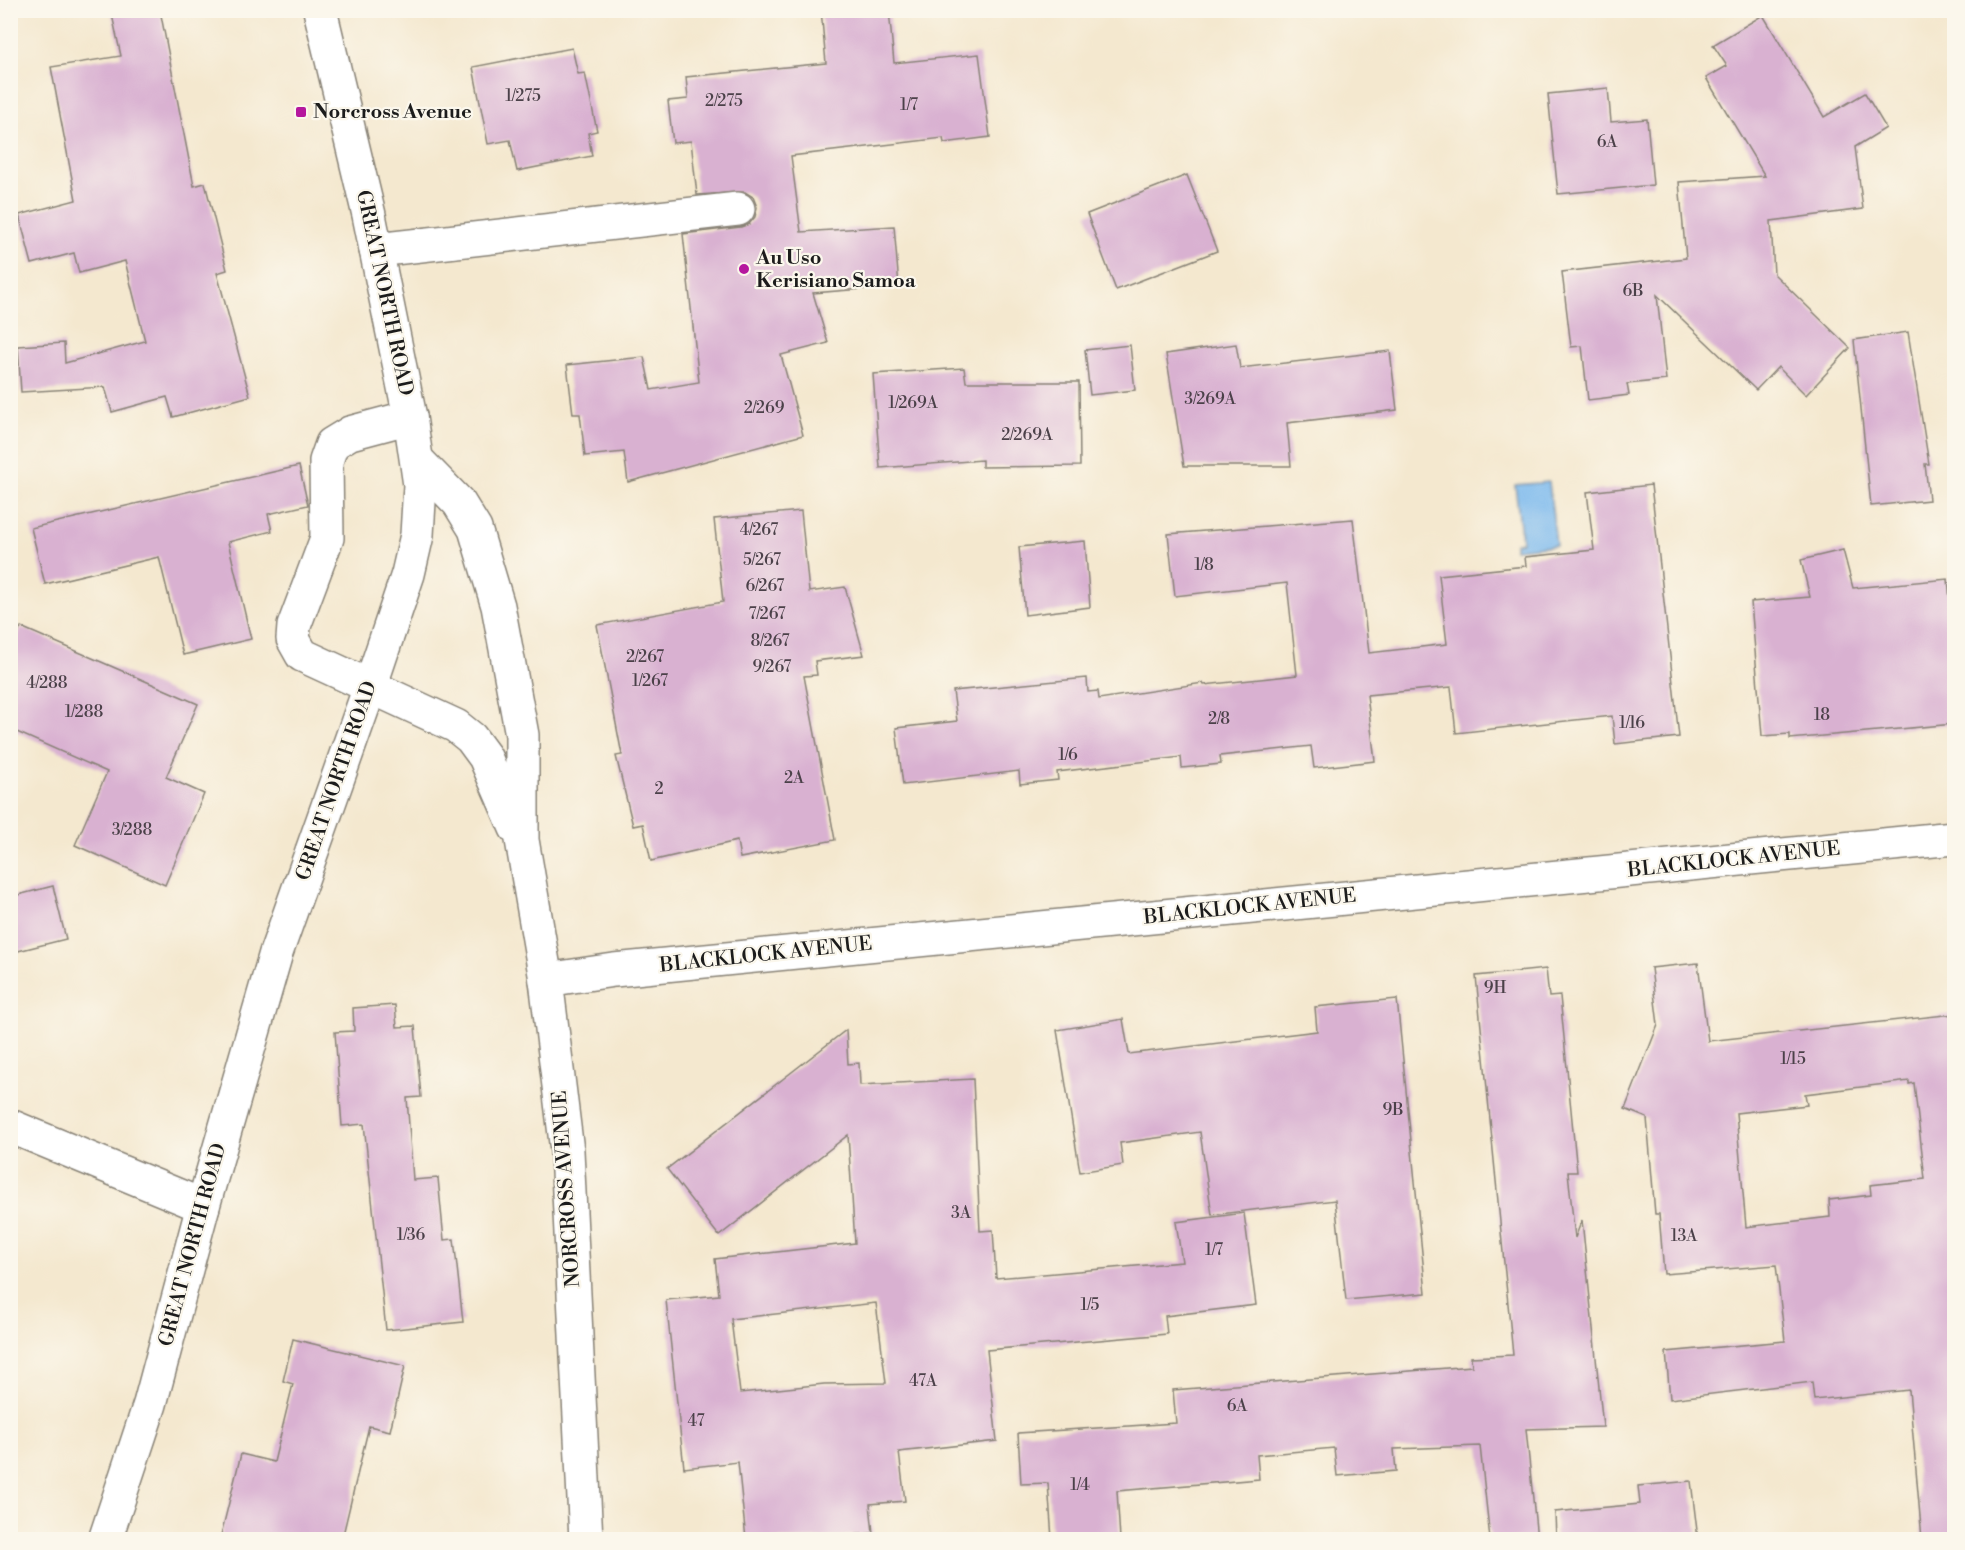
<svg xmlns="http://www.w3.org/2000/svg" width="1965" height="1550" font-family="'Libre Bodoni',serif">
  <rect width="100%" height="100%" fill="#fbf7ec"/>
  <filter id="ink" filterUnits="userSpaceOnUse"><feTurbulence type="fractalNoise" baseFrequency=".0167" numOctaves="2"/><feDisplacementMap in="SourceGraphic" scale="12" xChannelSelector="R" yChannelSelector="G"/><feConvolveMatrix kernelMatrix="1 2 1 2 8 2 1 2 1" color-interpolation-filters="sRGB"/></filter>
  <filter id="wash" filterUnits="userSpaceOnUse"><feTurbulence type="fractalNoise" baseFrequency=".008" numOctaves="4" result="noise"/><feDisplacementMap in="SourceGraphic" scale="24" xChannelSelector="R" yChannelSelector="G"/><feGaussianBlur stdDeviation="1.35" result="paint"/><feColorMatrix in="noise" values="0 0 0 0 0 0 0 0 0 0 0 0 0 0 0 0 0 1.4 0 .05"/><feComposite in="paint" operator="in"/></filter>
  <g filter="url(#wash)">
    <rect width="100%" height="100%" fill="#f4e8cf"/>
    <path fill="#79b8ed" stroke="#4a6a84" stroke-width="1.5" d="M1549,482L1556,545L1515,549V543L1522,542L1515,485Z"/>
    <g id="blocks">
      <g fill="#d9b1d1" fill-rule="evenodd">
        <path d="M111,10H160L194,186L205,183L227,270L217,273L250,396L173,417L167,397L112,412L105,387L21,392L18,346L64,343L65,363L145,341L125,261L79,273L74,253L32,264L19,215L76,200L51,67L121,56Z"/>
        <path d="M821,10H889L894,63L979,54L990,137L944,143L943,138L791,156L801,232L894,226L899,286L813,293L828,343L781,355L803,435L628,482L624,452L585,456L580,414H573L567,365L644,357L651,390L699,382L683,234L741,227L749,224L755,217L757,207L753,197L745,192L697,195L691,141L673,143L668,101L688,99L686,77L826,63Z"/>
        <path d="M1763,15L1824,117L1865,93L1886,128L1855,147L1863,209L1771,221L1774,274L1850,348L1806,395L1778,367L1756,390L1657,295L1666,380L1627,384L1629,395L1588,400L1582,346L1571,347L1562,272L1686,258L1679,182L1765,176L1706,78L1727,66L1713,45Z"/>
        <path d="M572,48L578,74L585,73L597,131L588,133L592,156L517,171L510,140L488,144L473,67Z"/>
        <path d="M1608,88L1611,122L1647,119L1653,185L1558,194L1548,94Z"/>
        <path d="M1187,175L1217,251L1116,290L1087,214Z"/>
        <path d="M1908,332L1929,464H1925L1929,500L1871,506L1854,340Z"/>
        <path d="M1236,344L1240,368L1390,351L1397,410L1287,423L1291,466H1184L1166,354Z"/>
        <path d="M1130,345L1135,390L1090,395L1085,350Z"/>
        <path d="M964,368L966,382H1079L1080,466L982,467V460L880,468L873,374Z"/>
        <path d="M299,466L308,505L268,514L272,531L228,542L251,639L183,655L159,557L45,584L31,528Z"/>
        <path d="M1651,485L1679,737L1615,744L1612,716L1456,733L1451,687L1367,695L1375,761L1314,768L1311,746L1220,756L1221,764L1182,768L1181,757L1057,772L1058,780L1020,784L1019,771L903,785L896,728L957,721L953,691L1087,678L1088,692L1098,691L1099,699L1203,683L1204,685L1297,675L1287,583L1175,596L1168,534L1353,519L1369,653L1447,644L1439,575L1526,566L1525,557L1594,550L1587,492Z"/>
        <path d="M801,511L809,592L845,587L864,655L815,661L817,675L804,676L835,840L740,858L737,841L651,861L643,824L633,826L616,756L622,755L597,625L723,602L714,519Z"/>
        <path d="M1085,541L1090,607L1025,615L1019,547Z"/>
        <path d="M1843,550L1853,588L1948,579L1954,643V724L1790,739V734L1762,736L1751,602L1810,597L1801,560Z"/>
        <path d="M21,627L198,704L166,777L204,794L165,885L75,845L107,772L10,729V650Z"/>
        <path d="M53,886L66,939L10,953V897Z"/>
        <path d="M1698,963L1708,1041L1954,1014V1539H1922L1909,1390L1814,1400L1812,1382L1670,1399L1666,1352L1785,1341L1776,1265L1664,1274L1659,1214H1655L1647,1118L1625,1109L1658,1025L1651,968ZM1909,1081V1084L1914,1083L1925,1179L1870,1185L1871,1195L1829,1200L1830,1217L1746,1227L1736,1113L1807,1105L1805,1094Z"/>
        <path d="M1546,969L1549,997L1560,996L1577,1172H1568L1575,1238L1582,1220L1603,1427L1526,1429L1537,1539H1490L1480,1446L1394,1449L1396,1471L1337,1476L1334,1448L1257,1455L1259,1479L1117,1491L1120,1539H1052L1048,1483L1021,1484L1018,1433L1176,1423L1173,1390L1472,1366L1471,1357L1513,1355L1476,976Z"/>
        <path d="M1397,999L1426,1293L1346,1300L1335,1200L1212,1215L1200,1132L1120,1143L1123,1165L1080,1172L1057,1030L1123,1019L1129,1054L1317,1031L1315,1007Z"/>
        <path d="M395,1005L397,1027L415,1026L421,1097L407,1098L413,1180L438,1178L444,1240L454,1239L463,1322L386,1330L364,1124L342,1126L335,1032L354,1031L353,1008Z"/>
        <path d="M846,1030L848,1064L859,1063L860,1085L973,1079L980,1231L993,1230L996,1278L1182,1262L1176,1222L1244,1213L1256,1305L1165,1316L1167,1334L987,1350L997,1441L899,1452L905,1501L870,1504L873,1533L812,1539H746L738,1462L684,1468L666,1300L719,1295L715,1259L855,1243L848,1135L719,1236L667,1169ZM876,1303L886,1383L824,1384L740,1393L731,1319Z"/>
        <path d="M293,1339L405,1366L390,1431L369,1426L342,1539H220L241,1454L274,1462L293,1384L283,1381Z"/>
        <path d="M1691,1481L1698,1539H1556L1555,1512L1640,1504L1638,1486Z"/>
      </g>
    </g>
  </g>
  <g filter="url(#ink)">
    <use href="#blocks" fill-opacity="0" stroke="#888276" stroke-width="1.5"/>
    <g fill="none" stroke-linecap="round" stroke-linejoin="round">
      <g stroke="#888276" stroke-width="36">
        <g id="minor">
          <path d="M376,250L738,209"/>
          <path d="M410,417L350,433L332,444L326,461L327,538L294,626L293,639L302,655L456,726L471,738L485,757L516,828"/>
          <path d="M418,461L459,503L475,529L498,606L522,735V840L546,980L567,1151L586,1540"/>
          <path d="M546,980L614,970L1954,838"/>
          <path d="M10,1126L203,1206"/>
        </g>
      </g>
      <g stroke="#888276" stroke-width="36">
        <path id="major" d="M105,1540L150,1404L203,1206L276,953L370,687L408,574L417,535L420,485L410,417L369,215L320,10"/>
      </g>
      <use href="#minor" stroke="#fff" stroke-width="33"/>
      <use href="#major" stroke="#fff" stroke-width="33"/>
    </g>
  </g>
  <g fill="#b5179e" stroke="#fbf7ec" stroke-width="2">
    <rect x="295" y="106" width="12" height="12" rx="3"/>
    <circle cx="744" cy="269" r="6"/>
  </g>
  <g text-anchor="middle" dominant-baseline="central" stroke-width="4.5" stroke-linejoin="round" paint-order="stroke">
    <g font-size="16" fill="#4b4149">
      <text x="523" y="96">1/275</text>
      <text x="724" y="101">2/275</text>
      <text x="909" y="105">1/7</text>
      <text x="1607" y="142">6A</text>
      <text x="1633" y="291">6B</text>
      <text x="1210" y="399">3/269A</text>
      <text x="913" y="403">1/269A</text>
      <text x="764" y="408">2/269</text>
      <text x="1027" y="435">2/269A</text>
      <text x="759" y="530">4/267</text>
      <text x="762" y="560">5/267</text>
      <text x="1204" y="565">1/8</text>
      <text x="765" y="586">6/267</text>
      <text x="767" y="614">7/267</text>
      <text x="770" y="641">8/267</text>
      <text x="645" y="657">2/267</text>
      <text x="772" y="667">9/267</text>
      <text x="650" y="681">1/267</text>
      <text x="47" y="683">4/288</text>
      <text x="84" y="712">1/288</text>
      <text x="1822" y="715">18</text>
      <text x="1219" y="719">2/8</text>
      <text x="1632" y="723">1/16</text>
      <text x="1068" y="755">1/6</text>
      <text x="794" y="778">2A</text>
      <text x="659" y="789">2</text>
      <text x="132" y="830">3/288</text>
      <text x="1495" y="988">9H</text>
      <text x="1793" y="1059">1/15</text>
      <text x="1393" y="1110">9B</text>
      <text x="961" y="1213">3A</text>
      <text x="411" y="1235">1/36</text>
      <text x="1684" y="1236">13A</text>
      <text x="1214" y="1250">1/7</text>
      <text x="1090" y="1305">1/5</text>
      <text x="923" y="1381">47A</text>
      <text x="1237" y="1406">6A</text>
      <text x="696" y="1421">47</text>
      <text x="1080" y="1485">1/4</text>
    </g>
    <g font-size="20" font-weight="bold" fill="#1c1c1c" stroke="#fbf7ec" text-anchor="start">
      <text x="313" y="112">Norcross Avenue</text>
      <text x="756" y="258">Au Uso<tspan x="756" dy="23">Kerisiano Samoa</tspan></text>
    </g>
    <g font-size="20" fill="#1c1c1c" stroke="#fbf7ec">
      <text transform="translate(384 293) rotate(78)">GREAT NORTH ROAD</text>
      <text transform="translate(337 781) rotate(-71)">GREAT NORTH ROAD</text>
      <text transform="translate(1734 860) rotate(-6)">BLACKLOCK AVENUE</text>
      <text transform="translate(1250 907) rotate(-6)">BLACKLOCK AVENUE</text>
      <text transform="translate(766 955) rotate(-6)">BLACKLOCK AVENUE</text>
      <text transform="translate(567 1189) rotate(-94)">NORCROSS AVENUE</text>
      <text transform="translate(193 1245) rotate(-75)">GREAT NORTH ROAD</text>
    </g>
  </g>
  <rect width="1965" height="1550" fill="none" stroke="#fbf7ec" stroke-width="36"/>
</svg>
